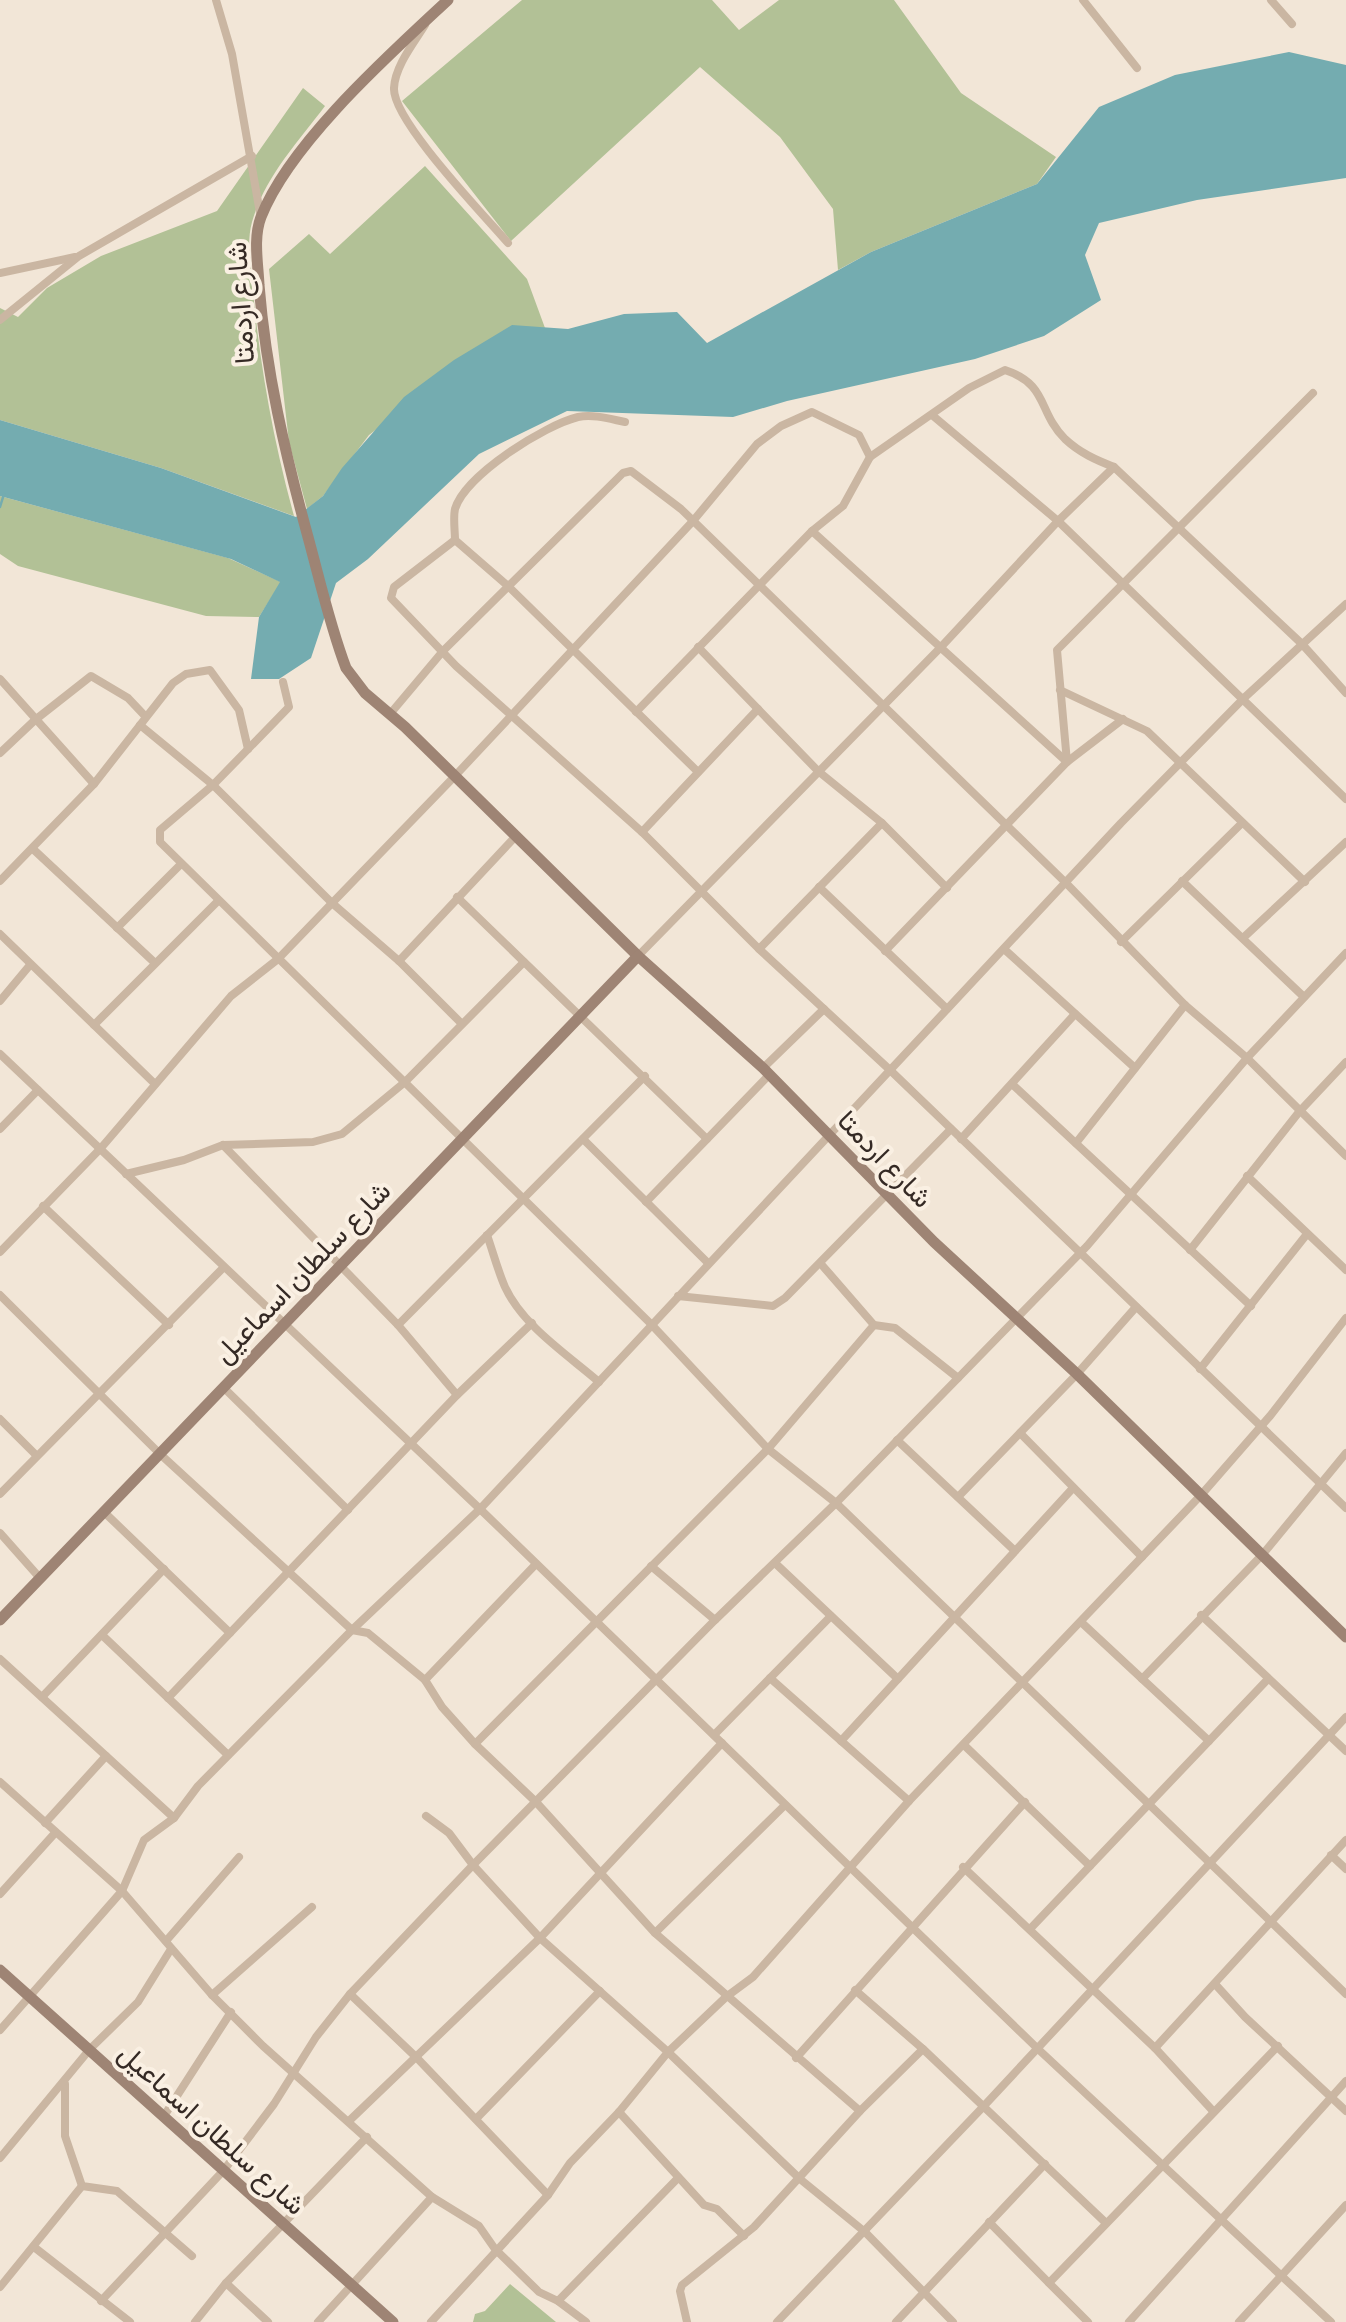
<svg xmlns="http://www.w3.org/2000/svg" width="1346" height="2322" font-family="Manrope,Vazirmatn,sans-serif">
  <rect width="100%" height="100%" fill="#f2e6d7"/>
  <g fill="#b2c196">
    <path d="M522,0H712L739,30L779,0H894L961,93L1056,157L1037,184L871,252L838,270L833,209L780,137L700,67L511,241L402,101Z"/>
    <path d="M303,88L325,106C298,142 264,178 252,222C246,244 251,269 253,291C260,367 274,443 294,516L161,468L0,420V308L18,317L47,288L101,256L217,211Z"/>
    <path d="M425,166L527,279L545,328L512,326L369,435L323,496L307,509L289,442L269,269L309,234L330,254Z"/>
    <path d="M0,496L228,558L281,582L259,617L206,616L18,566L0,554Z"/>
    <path d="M510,2284L556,2322H473L475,2314L485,2311Z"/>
  </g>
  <path fill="#74acb0" d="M1289,52L1346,65V178L1197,200L1099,223L1085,255L1101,300L1044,336L975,359L787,401L733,417L567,411L479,454L368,559L336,583L311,658L279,679H251L259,617L280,582L231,559L0,496V420L161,468L296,517L323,496L342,468L404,397L454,360L512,325L568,329L624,314L677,312L707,343L871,252L1037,184L1099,107L1175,75Z"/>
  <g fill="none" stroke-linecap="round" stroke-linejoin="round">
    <path stroke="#74acb0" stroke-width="2.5" d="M0,507L4,494"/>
    <g stroke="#cab6a2" stroke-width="8">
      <path d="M216,0L232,54L260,213"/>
      <path d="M1083,0L1137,68"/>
      <path d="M1271,0L1292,24"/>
      <path d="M425,25C414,43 395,66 394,88C392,120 484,215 508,243"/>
      <path d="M0,273L75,257"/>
      <path d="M0,320L79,256L252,156"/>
      <path d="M932,415L1058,521L1346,799"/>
      <path d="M625,422C610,419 594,414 578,417C545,425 465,475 455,509C453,518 455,531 455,540L394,587L391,598L456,666L642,832L759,949L890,1070L1346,1508"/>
      <path d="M870,457L969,388L1005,370C1049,385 1037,411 1065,439C1080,453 1096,460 1114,467L1302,644L1346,693"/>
      <path d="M812,531L1067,762L1123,719"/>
      <path d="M455,540L508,586L698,772"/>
      <path d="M698,647L818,771L882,823L947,888"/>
      <path d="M0,679L94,784"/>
      <path d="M283,682L289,707L213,785L160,830V842L651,1324L768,1449L836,1503L1346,1994"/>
      <path d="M1060,690L1147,731L1305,882"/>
      <path d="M390,714L443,651L623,473L631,471L681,509L1066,883L1185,1005L1247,1058L1346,1156"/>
      <path d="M140,725L213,785L332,903L399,961L461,1023"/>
      <path d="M0,753L35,720L91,676L128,698L145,716"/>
      <path d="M642,832L758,709"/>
      <path d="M33,849L155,963"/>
      <path d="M0,881L94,784L173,683L186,674L210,670L239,710L248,749"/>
      <path d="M1182,881L1304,997"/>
      <path d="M819,887L947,1009"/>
      <path d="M457,897L707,1139"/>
      <path d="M117,928L181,864"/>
      <path d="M0,934L155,1084"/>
      <path d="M1243,938L1346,842"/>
      <path d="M1121,942L1242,823"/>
      <path d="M759,949L882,823"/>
      <path d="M1004,949L1135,1068"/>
      <path d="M885,951L1067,762L1057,650L1313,393"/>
      <path d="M638,956L941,647L1058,521L1114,467"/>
      <path d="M399,961L515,837"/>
      <path d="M0,1001L30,965"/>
      <path d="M94,1025L217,902"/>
      <path d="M0,1054L480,1509L1038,2049L1331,2322"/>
      <path d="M763,1068L824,1009"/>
      <path d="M1012,1084L1251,1306"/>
      <path d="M0,1129L38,1090"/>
      <path d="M583,1139L708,1263"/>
      <path d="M961,1139L1075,1014"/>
      <path d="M1076,1143L1185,1005"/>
      <path d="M223,1145L398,1325L457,1395"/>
      <path d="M126,1174L184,1160L223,1145L313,1142L342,1134L405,1082L524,962"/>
      <path d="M1247,1176L1346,1270"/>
      <path d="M646,1202L770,1074"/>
      <path d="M43,1206L169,1325"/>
      <path d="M487,1235C493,1252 498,1271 505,1287C523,1326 568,1355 599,1382"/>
      <path d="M1190,1250L1299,1112L1346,1062"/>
      <path d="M0,1252L101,1148L231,996L278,959L454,777L693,521L757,444L781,426L812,412L859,435L870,457L843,506L812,531L636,712"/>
      <path d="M821,1264L874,1325L895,1328L958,1378"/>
      <path d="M0,1295L160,1454L352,1630L368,1633L425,1680L442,1707L475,1744L536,1802L655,1933L860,2111"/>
      <path d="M678,1296L773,1306L785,1298L951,1129"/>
      <path d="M398,1325L645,1076"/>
      <path d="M1200,1369L1307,1234"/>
      <path d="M224,1388L348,1510"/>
      <path d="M0,1419L36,1455"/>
      <path d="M1020,1433L1142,1557"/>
      <path d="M897,1440L1015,1551"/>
      <path d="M0,1494L223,1268"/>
      <path d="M958,1497L1077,1374L1136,1307"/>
      <path d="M104,1512L230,1633"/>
      <path d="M0,1533L39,1577"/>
      <path d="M775,1563L898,1679"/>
      <path d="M651,1566L715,1620"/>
      <path d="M1201,1615L1346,1751"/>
      <path d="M1081,1622L1209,1741"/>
      <path d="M102,1635L228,1755"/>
      <path d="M0,1659L174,1818"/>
      <path d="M770,1678L909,1801"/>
      <path d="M1142,1679L1263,1554L1346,1453"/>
      <path d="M425,1680L536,1564"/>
      <path d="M42,1697L164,1569"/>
      <path d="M168,1698L457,1395L532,1323"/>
      <path d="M714,1735L831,1616"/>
      <path d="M841,1741L1073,1488"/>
      <path d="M475,1744L768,1449L874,1325"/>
      <path d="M964,1745L1090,1866"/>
      <path d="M0,1782L122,1891L212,1995L263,2046L432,2197L479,2226L495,2249L539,2292L558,2301L586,2322"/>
      <path d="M426,1816L449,1833L473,1865L540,1938L668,2052L800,2179L865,2232L953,2322"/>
      <path d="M45,1823L106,1756"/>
      <path d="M1331,1855L1346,1869"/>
      <path d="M963,1867L1155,2048L1213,2111"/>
      <path d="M0,1894L55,1833"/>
      <path d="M1030,1929L1268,1679"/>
      <path d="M655,1933L785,1805"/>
      <path d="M166,1941L239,1857"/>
      <path d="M1215,1984L1245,2017L1346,2111"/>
      <path d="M855,1990L923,2049L1106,2223"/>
      <path d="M350,1994L417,2058L548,2195"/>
      <path d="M212,1995L312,1907"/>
      <path d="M0,2030L122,1891L144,1840L174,1818L198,1786L352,1630L480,1509L1121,823L1244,698L1346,604"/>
      <path d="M1155,2048L1346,1840"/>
      <path d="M796,2058L1025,1802"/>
      <path d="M65,2084V2136L82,2186L117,2191L192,2256"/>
      <path d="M619,2112L704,2205L717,2209L744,2236"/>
      <path d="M164,2116L231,2012"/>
      <path d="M476,2119L600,1991"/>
      <path d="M349,2121L540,1938L722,1743"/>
      <path d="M0,2158L90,2049L138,2002L171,1949"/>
      <path d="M989,2222L1049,2283"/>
      <path d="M34,2247L130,2322"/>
      <path d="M226,2283L268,2322"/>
      <path d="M0,2287L82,2186"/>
      <path d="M101,2301L224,2170L274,2104L316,2037L350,1994L473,1865L715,1620L836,1503L1087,1246L1247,1058L1346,953"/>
      <path d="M558,2301L678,2178"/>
      <path d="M195,2322L226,2283L367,2137"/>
      <path d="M318,2322L432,2197"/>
      <path d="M431,2322L548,2195L570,2163L619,2112L668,2052L726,1997L753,1977L909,1801L1202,1494L1270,1416L1346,1318"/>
      <path d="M687,2322L680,2291L682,2285L754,2227L860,2111L923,2049"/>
      <path d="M777,2322L982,2108L1346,1717"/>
      <path d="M896,2322L1045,2164"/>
      <path d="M1088,2322L1049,2283L1278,2046"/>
      <path d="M1129,2322L1346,2081"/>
      <path d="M1239,2322L1346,2205"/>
    </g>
    <g stroke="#9e8474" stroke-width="11">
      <path d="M448,0C390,54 290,143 261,217C253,238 258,263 259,285C266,372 285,453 308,537C320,581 330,626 346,668L365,693L405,727L638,956L763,1068L934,1242L1077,1374L1346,1637"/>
      <path d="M0,1620L638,956"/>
      <path d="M0,1970L393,2322"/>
    </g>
  </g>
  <g text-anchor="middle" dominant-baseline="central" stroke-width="8" stroke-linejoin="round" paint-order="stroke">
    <g font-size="28" fill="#352a25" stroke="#faf0e3">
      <text transform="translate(239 303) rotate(-94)">شارع اردمتا</text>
      <text transform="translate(886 1158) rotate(46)">شارع اردمتا</text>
      <text transform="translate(301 1271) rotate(-46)">شارع سلطان اسماعيل</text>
      <text transform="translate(213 2128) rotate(42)">شارع سلطان اسماعيل</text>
    </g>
  </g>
</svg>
